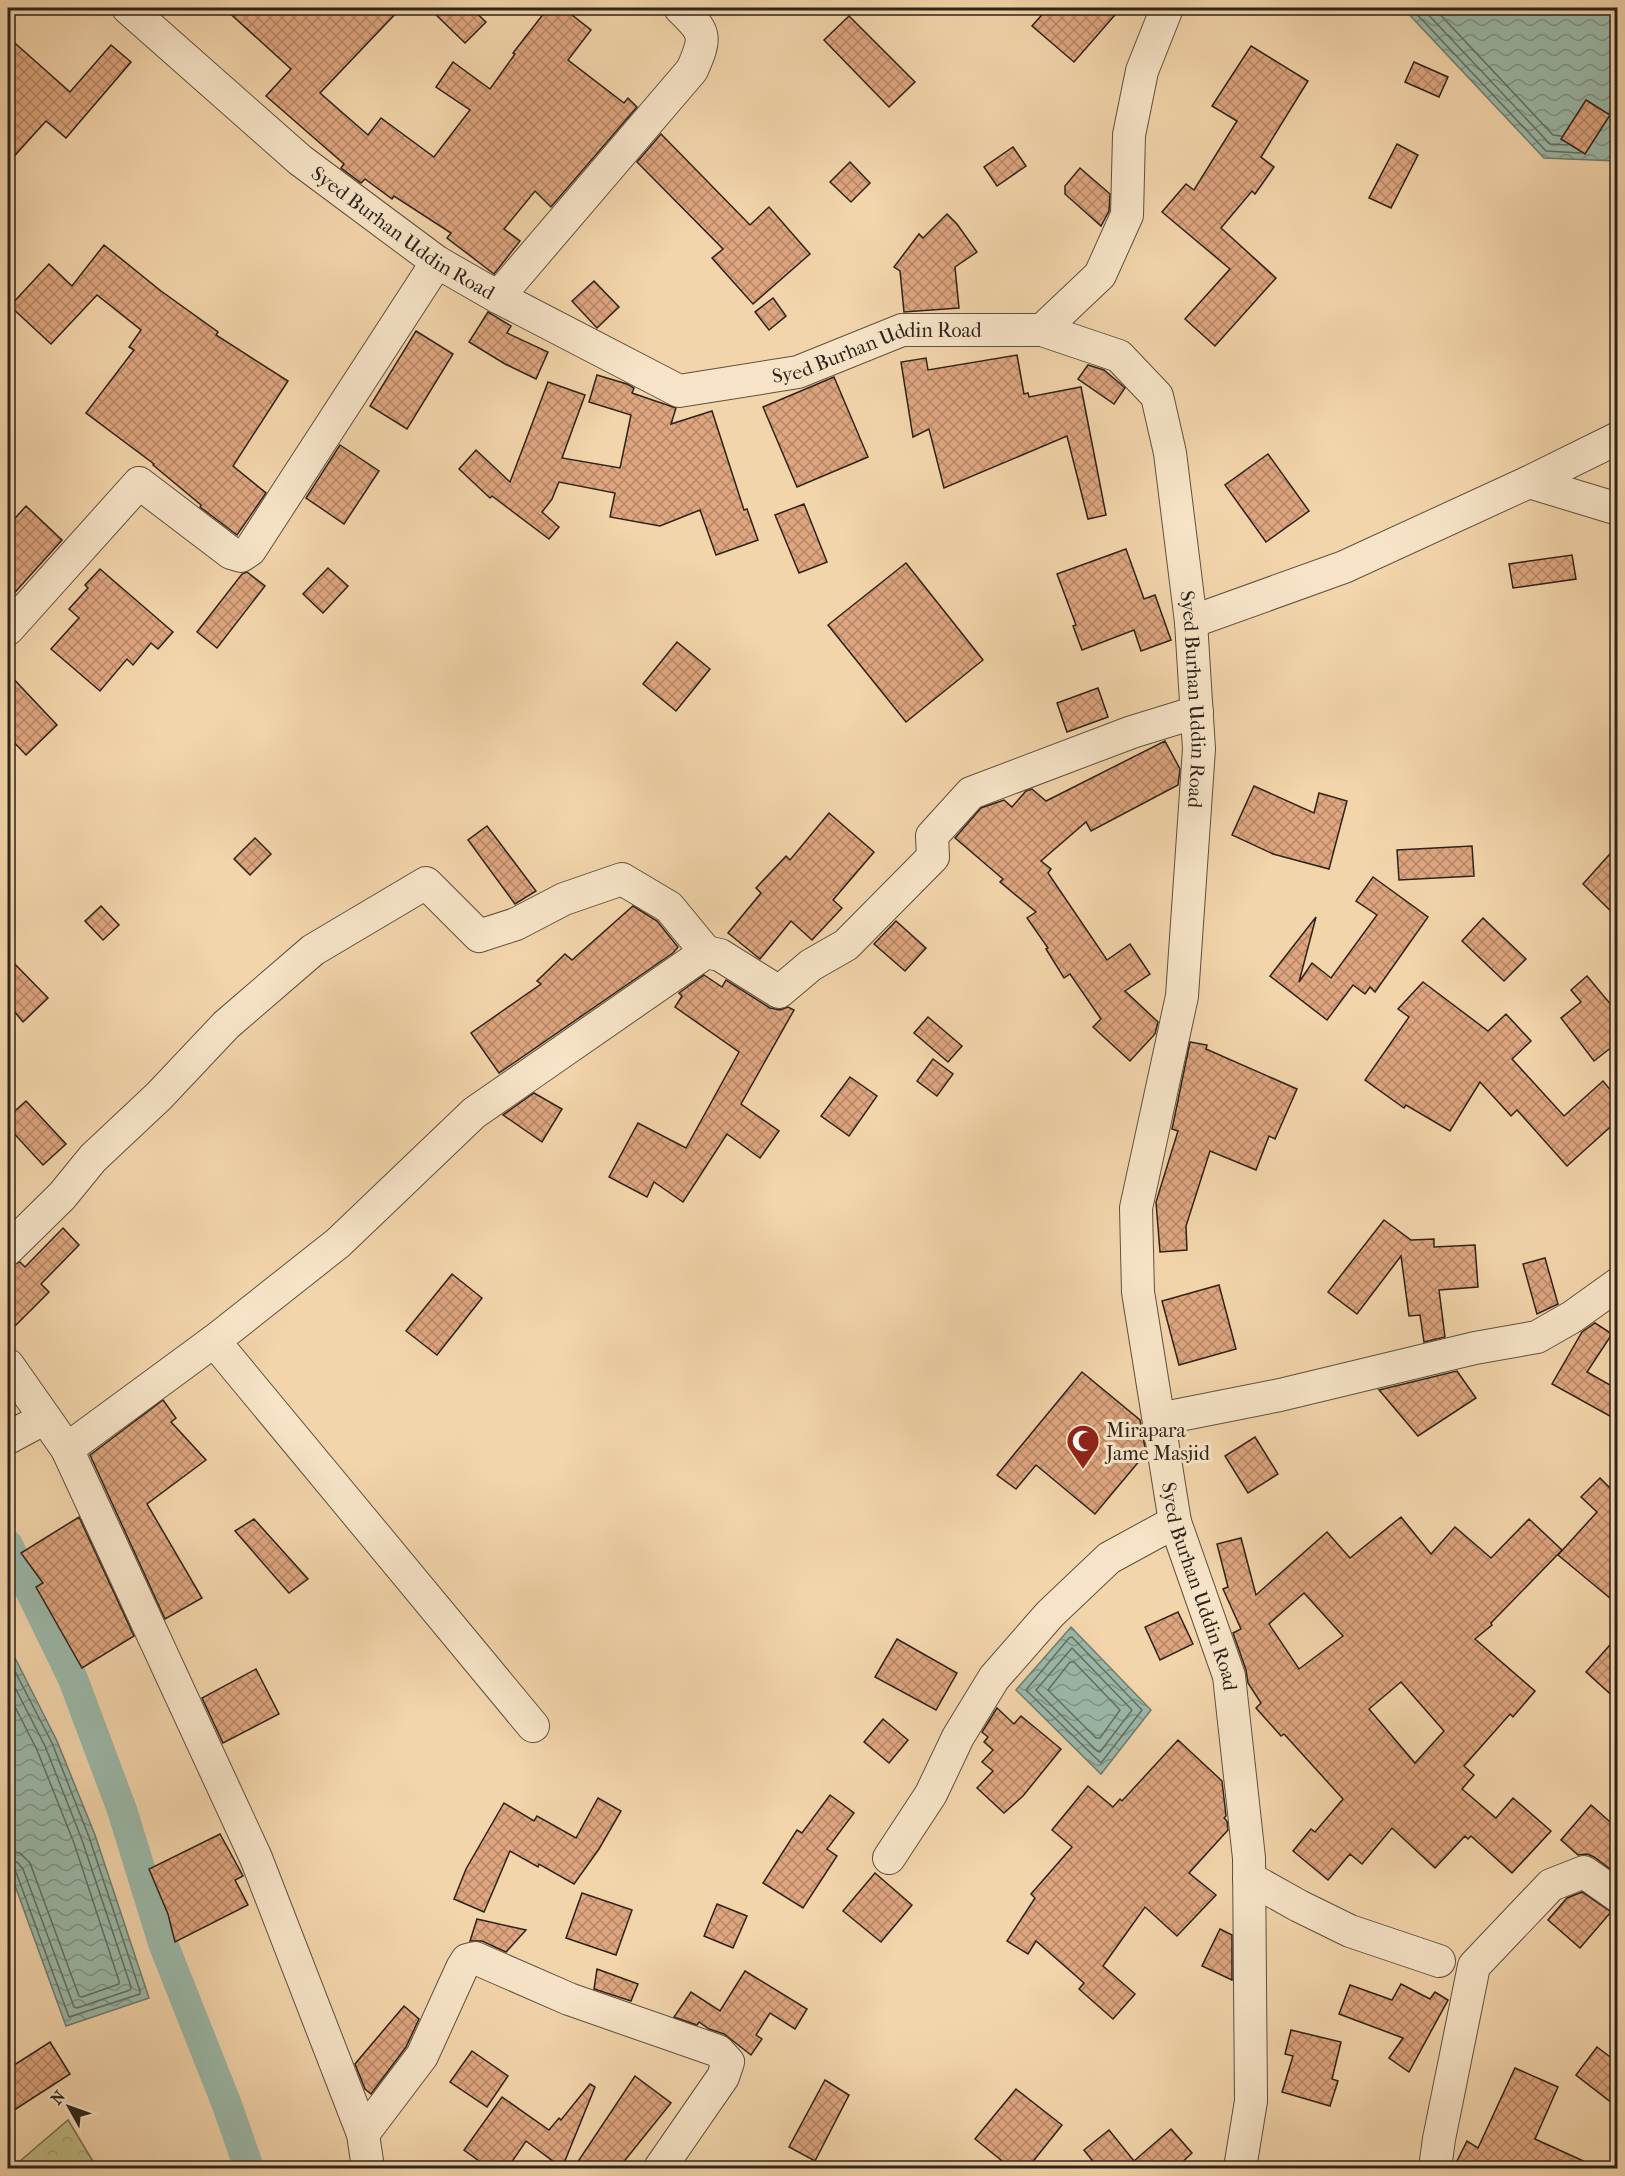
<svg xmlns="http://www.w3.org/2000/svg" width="1625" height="2176" font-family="'IM FELL French Canon',serif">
  <defs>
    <pattern id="forest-crowns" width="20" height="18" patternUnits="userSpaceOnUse" patternTransform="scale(1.5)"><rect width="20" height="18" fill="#c0bc85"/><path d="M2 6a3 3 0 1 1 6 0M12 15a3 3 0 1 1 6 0" fill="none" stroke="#a5a172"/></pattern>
    <pattern id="water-waves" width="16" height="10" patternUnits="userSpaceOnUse" patternTransform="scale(1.5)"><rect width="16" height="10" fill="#9bb9aa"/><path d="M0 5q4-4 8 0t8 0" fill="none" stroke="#7f968a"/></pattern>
    <pattern id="building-cross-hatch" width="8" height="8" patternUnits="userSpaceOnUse" patternTransform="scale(1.5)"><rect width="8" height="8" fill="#dea57f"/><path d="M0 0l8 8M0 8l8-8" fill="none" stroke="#b48667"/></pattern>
  </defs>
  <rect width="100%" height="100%" fill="#f3d5ab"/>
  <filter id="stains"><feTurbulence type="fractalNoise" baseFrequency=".00333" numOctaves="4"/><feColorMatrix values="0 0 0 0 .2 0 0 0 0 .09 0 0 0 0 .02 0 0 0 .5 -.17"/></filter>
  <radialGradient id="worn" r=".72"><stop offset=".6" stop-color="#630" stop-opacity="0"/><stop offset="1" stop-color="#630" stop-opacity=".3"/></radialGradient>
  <path fill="url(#forest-crowns)" stroke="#767050" stroke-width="1.5" d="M68,2120L97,2168H12Z"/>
  <g fill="url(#water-waves)" stroke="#6f7d71" stroke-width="1.5">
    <path d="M1403,8H1617V161L1544,158Z"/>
    <path d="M1071,1627L1151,1710L1101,1774L1016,1690Z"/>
    <path d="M8,1644L57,1741L95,1835L149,1998L66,2026L8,1866Z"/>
  </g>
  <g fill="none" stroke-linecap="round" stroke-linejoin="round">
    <g stroke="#646e62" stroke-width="1.5">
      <path d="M1411,8L1546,151L1581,153"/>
      <path d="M1422,8L1550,144L1568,145"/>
      <path d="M1434,8L1553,135L1561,136"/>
      <path d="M1072,1637L1142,1710L1101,1763L1026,1690L1069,1638Z"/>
      <path d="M1072,1648L1132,1710L1100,1752L1097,1751L1036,1690Z"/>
      <path d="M8,1658L52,1743L89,1837L140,1991V1994L69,2017L16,1872L12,1868L8,1867"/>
      <path d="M1070,1662H1074L1120,1710L1100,1738H1096L1048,1690Z"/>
      <path d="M8,1674L45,1746L82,1840L131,1987L130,1990L77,2008L74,2007L23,1869L17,1862L8,1860"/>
      <path d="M8,1693L37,1750L74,1843L119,1981V1984L82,1997L79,1996L30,1863L20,1853L8,1851"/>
    </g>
    <path stroke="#9bb9aa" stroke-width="30" d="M8,1545L73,1679L122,1810L164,1946L227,2105L249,2168"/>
  </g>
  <g fill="url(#building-cross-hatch)" stroke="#2d231b" stroke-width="1.5" fill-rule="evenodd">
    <path d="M224,8H401L320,93L368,135L381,118L434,157L470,110L436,87L453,62L490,89L515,54L513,53L548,8H563L591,30L568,60L624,103L628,98L637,107L551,207L535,191L504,229L520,241L494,274L447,238L451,233L394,196L392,199L365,179L361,183L341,168L344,164L266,96L291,69Z"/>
    <path d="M429,8H471L486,22L465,43Z"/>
    <path d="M1048,8H1121L1074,62L1032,26Z"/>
    <path d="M849,16L915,82L889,107L824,40Z"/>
    <path d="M8,37L70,92L111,45L131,62L66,138L46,121L8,163Z"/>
    <path d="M1251,46L1308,81L1261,157L1274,167L1255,194L1252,191L1221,228L1276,278L1215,346L1185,319L1230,269L1162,212L1186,184L1194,190L1237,121L1212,106Z"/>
    <path d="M1414,62L1448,77L1439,97L1405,82Z"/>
    <path d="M1586,100L1610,115L1585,154L1561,139Z"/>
    <path d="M661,134L750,225L769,207L810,254L753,304L712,258L723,249L637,162Z"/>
    <path d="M1397,144L1418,155L1391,208L1369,198Z"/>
    <path d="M1013,147L1026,166L997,186L984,167Z"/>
    <path d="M850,162L870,183L851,202L830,182Z"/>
    <path d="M1080,168L1110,194L1109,211L1101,226L1065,194V186Z"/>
    <path d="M947,214L957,224L977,252L955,267L959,308L904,312L900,271L894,267L919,234L923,238Z"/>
    <path d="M104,245L161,291L218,332L216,335L288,381L233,466L266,493L237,535L200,507L201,505L153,465L154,464L86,413L134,350L129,347L141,330L97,295L51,344L10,306L49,264L72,286Z"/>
    <path d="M594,281L619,307L597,328L572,301Z"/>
    <path d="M773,298L786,316L769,330L755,312Z"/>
    <path d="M488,312L511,326L507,333L548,352L536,379L505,364L469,342Z"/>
    <path d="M416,331L453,354L407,429L370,406Z"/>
    <path d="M1017,355L1024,394L1028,393L1029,397L1081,387L1106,515L1088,519L1067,436L944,488L929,429L913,437L901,362L926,358L928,370Z"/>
    <path d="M1088,365L1104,370L1125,388L1114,404L1078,379Z"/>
    <path d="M597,375L627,384L634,388L632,393L676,408L671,424L712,411L744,510L747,509L758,540L716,555L700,510L660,526L610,517L615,493L559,482L552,499L542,512L559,527L549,539L492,496L490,498L459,469L476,450L510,482L548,382L585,395L562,458L620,468L631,415L589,402Z"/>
    <path d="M834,377L868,457L797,487L763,407Z"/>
    <path d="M340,445L379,471L344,524L306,498Z"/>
    <path d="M1268,454L1309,511L1266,542L1225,485Z"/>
    <path d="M804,504L827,562L799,573L775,515Z"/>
    <path d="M26,506L62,540L8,600V526Z"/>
    <path d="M1126,549L1144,599L1155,595L1171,640L1141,651L1134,630L1082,650L1073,626L1076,625L1057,574Z"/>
    <path d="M1572,555L1576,579L1513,588L1509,564Z"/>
    <path d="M906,563L983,660L906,722L828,625Z"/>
    <path d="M328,568L348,586L323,613L303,594Z"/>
    <path d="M100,569L173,632L158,649L151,643L133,665L127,659L100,691L51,649L79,618L69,609L88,588L85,585Z"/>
    <path d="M247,572L265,586L217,648L197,632L242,574Z"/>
    <path d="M677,642L710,669L676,711L643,684Z"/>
    <path d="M8,673L57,725L26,755L8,736Z"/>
    <path d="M1098,688L1108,717L1067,732L1057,703Z"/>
    <path d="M1165,741L1180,769L1178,785L1091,831L1086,822L1041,861L1051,869L1048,873L1107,960L1130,944L1150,974L1125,991L1158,1022L1155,1034L1130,1061L1093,1027L1101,1019L1070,974L1064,978L1046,949L1048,948L1027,918L1036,912L1000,882L1003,879L955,838L981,808L1004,800L1012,807L1026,791L1032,789L1046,801Z"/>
    <path d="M1254,786L1314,813L1319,793L1347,801L1329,869L1273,854L1232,835Z"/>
    <path d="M829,813L874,852L833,900L842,908L812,940L791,921L760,959L728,933L761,893L756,888L786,856L790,860Z"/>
    <path d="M487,826L536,891L515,904L468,840Z"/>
    <path d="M255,838L271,854L250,875L234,859Z"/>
    <path d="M1472,846L1474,876L1399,880L1397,850Z"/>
    <path d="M1617,846V917L1583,884Z"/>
    <path d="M1373,877L1428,917L1375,992L1370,987L1365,994L1353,985L1327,1020L1270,976L1316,917L1299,982L1312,963L1331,978L1377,915L1356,901Z"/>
    <path d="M101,906L119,925L103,940L85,921Z"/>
    <path d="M633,906L657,921L678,947L673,953L499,1073L471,1033L541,984L537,981L565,954L572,960Z"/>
    <path d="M1483,918L1526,959L1504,981L1462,941Z"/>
    <path d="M896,921L926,948L905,971L874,944Z"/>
    <path d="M8,957L48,998L23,1022L8,1004Z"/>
    <path d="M704,975L722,987L726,980L770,1008L780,1010L788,1007L794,1010L741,1104L779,1131L760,1158L727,1134L683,1202L654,1182L647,1197L609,1177L638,1123L686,1148L739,1052L675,1007L682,996L679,993Z"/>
    <path d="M1587,976L1617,1012V1043L1594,1061L1561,1018L1581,1002L1571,990Z"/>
    <path d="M1423,982L1488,1031L1506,1014L1531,1041L1512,1059L1564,1116L1603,1081L1617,1098V1121L1567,1166L1517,1110L1511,1116L1480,1082L1450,1131L1406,1105L1404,1108L1365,1080L1409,1017L1398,1009Z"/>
    <path d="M928,1017L962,1046L948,1062L914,1033Z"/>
    <path d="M1190,1042L1207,1045L1206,1049L1297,1089L1275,1139L1269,1136L1256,1170L1210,1151L1186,1226L1187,1250L1160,1252L1156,1202L1178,1131L1172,1129Z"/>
    <path d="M933,1059L953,1074L937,1096L917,1081Z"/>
    <path d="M850,1077L877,1096L849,1136L821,1116Z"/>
    <path d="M534,1093L562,1109L542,1142L503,1115Z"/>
    <path d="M26,1101L66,1144L43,1165L8,1127V1117Z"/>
    <path d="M1384,1220L1411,1240L1434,1239V1247L1475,1245L1478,1287L1439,1290L1445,1337L1424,1342L1420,1315L1409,1316L1401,1256L1357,1314L1328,1292Z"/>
    <path d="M63,1228L79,1245L41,1284L49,1292L8,1333V1266L20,1262L25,1267Z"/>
    <path d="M1545,1258L1558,1304L1537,1314L1523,1264Z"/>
    <path d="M452,1274L482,1298L437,1355L406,1331Z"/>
    <path d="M1219,1285L1236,1349L1179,1365L1162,1301Z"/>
    <path d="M1595,1323L1612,1334L1587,1372L1617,1389V1420L1552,1384L1582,1332Z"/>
    <path d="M1457,1371L1476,1398L1418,1436L1379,1390Z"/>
    <path d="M1082,1372L1140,1420L1146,1453L1095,1514L1036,1465L1016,1489L997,1475Z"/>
    <path d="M163,1400L176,1418L171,1422L206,1460L147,1504L202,1598L165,1619L90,1455Z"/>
    <path d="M1255,1437L1278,1474L1248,1493L1225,1456Z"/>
    <path d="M1600,1478L1614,1492L1617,1489V1604L1558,1555L1597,1512L1581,1497Z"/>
    <path d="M79,1517L134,1636L82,1668L36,1587L43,1583L21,1553Z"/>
    <path d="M1401,1517L1431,1554L1455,1527L1491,1558L1529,1519L1562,1550L1491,1623L1492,1625L1475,1639L1535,1691L1513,1717L1510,1714L1464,1766L1474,1775L1462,1789L1496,1818L1513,1798L1551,1831L1512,1873L1471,1836L1468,1839L1465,1836L1435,1868L1392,1828L1362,1864L1350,1854L1328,1880L1293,1851L1311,1829L1315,1832L1343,1799L1284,1734L1281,1736L1256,1708L1261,1703L1248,1683L1246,1670L1233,1633L1241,1629L1223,1589L1228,1587L1217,1544L1241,1538L1256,1595L1327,1532L1350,1558ZM1304,1593L1343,1636L1299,1669L1269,1624ZM1401,1682L1444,1731L1415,1763L1369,1709Z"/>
    <path d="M254,1519L308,1579L289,1593L235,1531Z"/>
    <path d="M1178,1612L1193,1644L1160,1660L1145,1627Z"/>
    <path d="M1617,1637V1700L1586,1672Z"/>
    <path d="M897,1639L957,1673L936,1710L875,1677Z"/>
    <path d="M256,1669L279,1714L223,1743L202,1698Z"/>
    <path d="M997,1708L1014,1724L1021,1716L1061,1749L1023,1796L1004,1813L977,1788L993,1771L982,1762L993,1750L984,1742L988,1737L982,1732Z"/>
    <path d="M883,1719L908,1740L889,1763L864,1742Z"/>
    <path d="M1178,1740L1222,1781L1226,1816L1224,1818L1227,1821L1228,1830L1189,1873L1216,1895L1177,1936L1145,1907L1103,1966L1135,1994L1113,2019L1079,1989L1084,1983L1036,1941L1028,1954L1007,1941L1035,1898L1031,1894L1072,1847L1052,1830L1088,1786L1113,1807L1120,1799L1122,1801Z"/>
    <path d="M830,1795L854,1813L827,1849L837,1856L803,1908L763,1883L797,1830L802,1833Z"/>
    <path d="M598,1798L621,1811L599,1849L574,1884L539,1864L538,1867L510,1851L484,1912L454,1899L466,1869L504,1803L534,1821L537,1816L576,1838Z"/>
    <path d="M1591,1805L1617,1828V1874L1594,1857L1587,1854L1578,1855L1561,1840Z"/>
    <path d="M220,1834L243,1876L235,1880L248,1905L175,1942L168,1914L149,1869Z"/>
    <path d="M875,1873L912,1905L881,1942L843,1911Z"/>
    <path d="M1582,1892L1611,1912L1580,1948L1548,1920L1567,1898Z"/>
    <path d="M582,1893L632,1910L616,1955L566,1938Z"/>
    <path d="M717,1904L747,1916L733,1948L704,1936Z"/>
    <path d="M477,1919L526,1930L506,1952L482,1941H470Z"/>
    <path d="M1220,1929L1232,1935V1980L1202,1966Z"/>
    <path d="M597,1969L638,1984L631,2001L594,1989Z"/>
    <path d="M745,1971L807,2009L795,2029L770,2013L756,2035L762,2039L751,2055L724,2034L709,2029L699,2022L697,2025L674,2017L691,1992L720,2011Z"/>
    <path d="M1401,1984L1430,1999L1435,1992L1448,2000L1409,2072L1389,2058L1403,2038L1339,2014L1350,1985L1392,2000Z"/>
    <path d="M404,2006L419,2019L406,2047L371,2094L365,2089L355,2064Z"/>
    <path d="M1291,2030L1341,2042L1332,2079L1338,2081L1330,2106L1282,2092L1293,2056L1285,2054Z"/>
    <path d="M50,2042L70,2074L8,2114V2069Z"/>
    <path d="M1597,2047L1617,2062V2107L1576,2075Z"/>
    <path d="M472,2051L508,2076L487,2107L450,2082Z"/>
    <path d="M1515,2068L1558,2087L1535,2139L1601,2169H1453L1467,2141L1478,2148Z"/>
    <path d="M635,2076L671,2103L618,2169H573Z"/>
    <path d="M825,2080L849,2095L815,2161L789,2147Z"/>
    <path d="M590,2084L595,2087L562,2168L526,2141L507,2169H490L464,2150L502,2097L549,2130L559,2118L561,2120Z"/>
    <path d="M1016,2089L1062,2125L1027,2169H1012L975,2139Z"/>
    <path d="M1171,2129L1192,2153L1175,2169H1099L1084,2150L1109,2130L1134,2161Z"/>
  </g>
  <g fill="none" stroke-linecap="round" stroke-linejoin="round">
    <g stroke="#5e503f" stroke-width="34">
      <g id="minor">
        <path id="s1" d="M128,8L300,160L437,262L498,297L679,391L798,372L902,330H1042L1119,356L1157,396L1170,453L1191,622L1199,749L1182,996L1136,1208L1138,1292L1175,1522L1229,1676L1249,1858L1251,2101L1240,2168"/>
        <path d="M498,297L692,70C707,36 706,33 680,8"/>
        <path d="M1042,330L1100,275L1127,215L1129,135L1142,71L1167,8"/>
        <path d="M1529,482L1618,509"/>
        <path d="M1191,622L1344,567L1529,482L1618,438"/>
        <path d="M8,629L139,483L231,553L241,556L250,550L437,262"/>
        <path d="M8,1249L62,1196L93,1158L159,1096L226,1025L313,950L426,883L479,936L516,924L564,899L622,879L669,907L706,952"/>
        <path d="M214,1341L533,1726"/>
        <path d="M8,1365L67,1449L256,1858L363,2134L368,2168"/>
        <path d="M1159,1419L1280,1395L1475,1348L1537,1337L1572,1317L1618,1284"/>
        <path d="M8,1438L45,1418"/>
        <path d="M67,1449L214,1341L338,1243L474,1113L706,952L720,955L779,992L811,965L846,945L933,857L932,836L971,793L1132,732L1197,712"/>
        <path d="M889,1858L931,1794L958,1737L994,1678L1050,1614L1109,1558L1175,1522"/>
        <path d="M1249,1878L1299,1906L1350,1931L1439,1961"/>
        <path d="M363,2134L422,2056L462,1968L467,1960L475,1958L569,1999L718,2051L728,2062L723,2077L660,2168"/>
        <path d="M1435,2168L1439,2139L1474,1966L1551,1885L1584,1872L1618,1896"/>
      </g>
    </g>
    <use href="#minor" stroke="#f7e4c8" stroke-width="32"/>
  </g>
  <defs>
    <g id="mosque-pin" transform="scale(1.725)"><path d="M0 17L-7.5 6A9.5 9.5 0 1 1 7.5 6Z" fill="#8f2418" stroke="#f7e4c8"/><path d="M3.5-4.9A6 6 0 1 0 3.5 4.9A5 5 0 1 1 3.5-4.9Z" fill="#fff"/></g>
  </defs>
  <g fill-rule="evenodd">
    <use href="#mosque-pin" x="1083" y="1441"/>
  </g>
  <g text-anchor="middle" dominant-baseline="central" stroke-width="6" stroke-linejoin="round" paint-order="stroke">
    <g font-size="20" fill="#2d231b" stroke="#f7e4c8">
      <text stroke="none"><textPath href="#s1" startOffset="356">Syed Burhan Uddin Road</textPath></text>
      <text stroke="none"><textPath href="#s1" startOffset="878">Syed Burhan Uddin Road</textPath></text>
      <text stroke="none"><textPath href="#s1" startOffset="1490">Syed Burhan Uddin Road</textPath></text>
      <text stroke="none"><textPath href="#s1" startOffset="2390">Syed Burhan Uddin Road</textPath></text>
    </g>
    <g font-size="20" fill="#2d231b" stroke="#f7e4c8" text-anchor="start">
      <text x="1106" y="1430">Mirapara<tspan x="1106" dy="23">Jame Masjid</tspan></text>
    </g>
  </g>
  <rect width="1625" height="2176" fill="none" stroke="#f3d5ab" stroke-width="30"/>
  <rect x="9" y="9" width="1607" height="2158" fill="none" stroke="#2d231b" stroke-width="3"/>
  <rect x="15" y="15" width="1595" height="2146" fill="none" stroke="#2d231b" stroke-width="1.5"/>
  <g transform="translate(69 2107) rotate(310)" stroke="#f7e4c8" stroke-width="4.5" paint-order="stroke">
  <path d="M0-4.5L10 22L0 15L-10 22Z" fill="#2d231b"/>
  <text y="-9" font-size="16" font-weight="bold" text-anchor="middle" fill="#2d231b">N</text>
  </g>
  <rect width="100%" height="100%" filter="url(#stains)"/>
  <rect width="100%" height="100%" fill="url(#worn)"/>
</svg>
